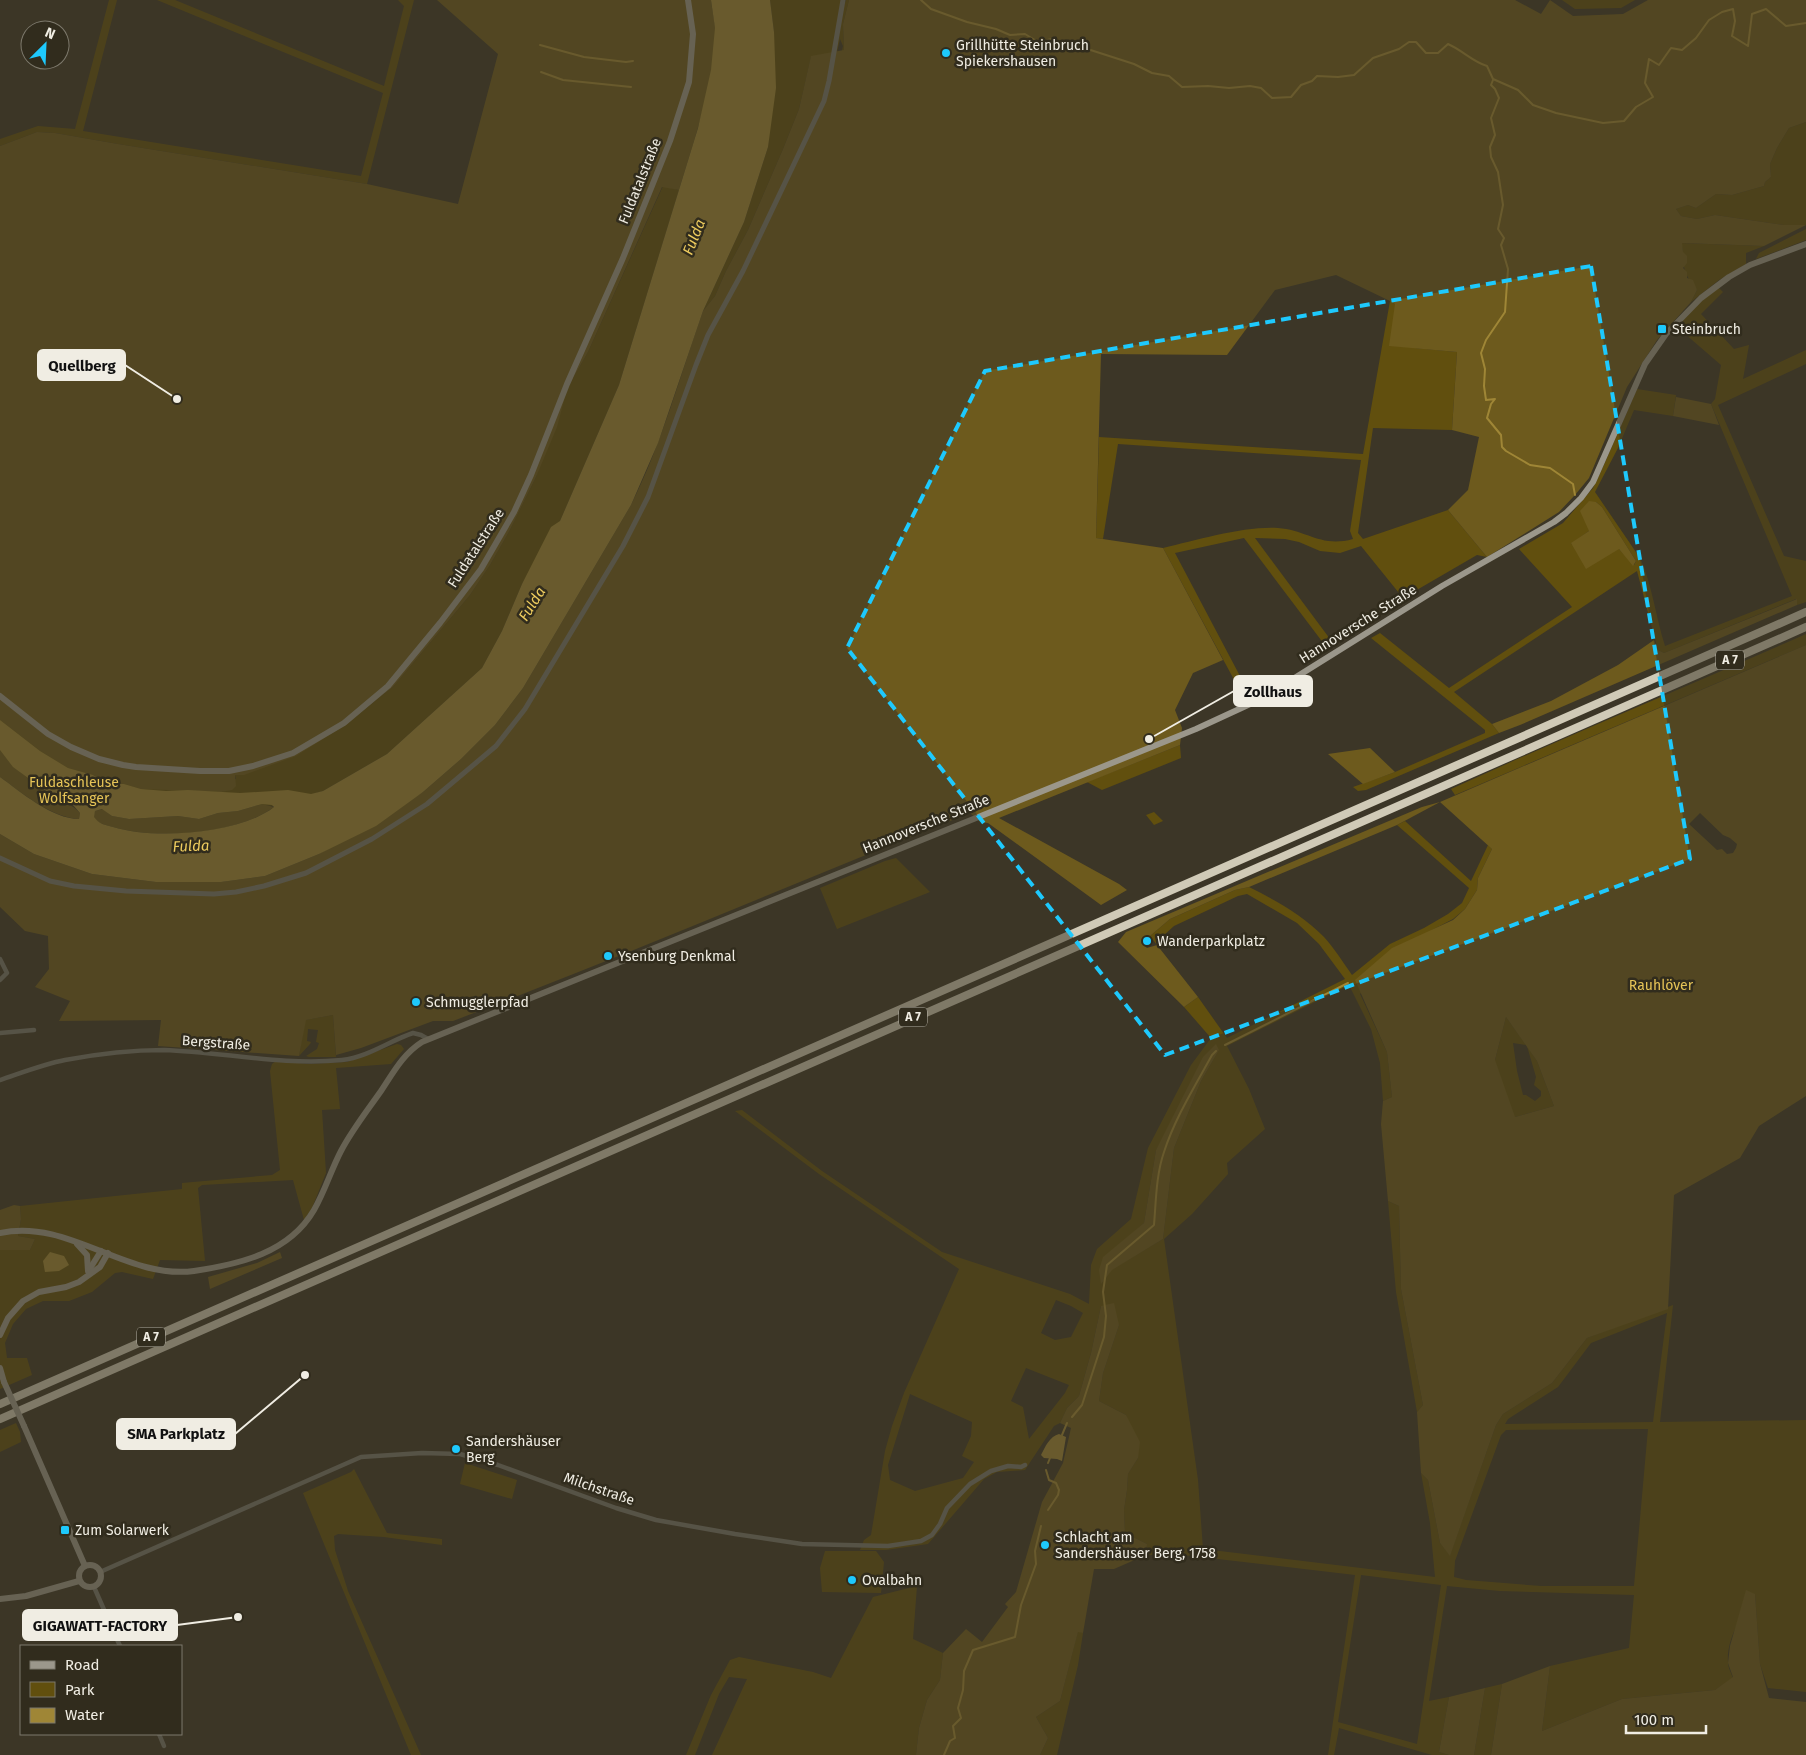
<svg xmlns="http://www.w3.org/2000/svg" width="1806" height="1755" font-family="'Fira Sans',sans-serif">
  <rect width="100%" height="100%" fill="#3c3627"/>
  <g fill="#614f0e" fill-rule="evenodd">
    <path d="M109,0H117L83,131L361,176L383,93L157,0H175L384,86L404,6L398,0H414L367,184L118,144L55,133L37,132L0,146V139L38,126L75,129Z"/>
    <path d="M770,0H842L840,17L846,0H849L843,24L844,51H842L843,46L840,39L837,52L811,57L799,109L783,149L748,230L726,271L715,296L703,311L744,222L768,147L774,32Z"/>
    <path d="M1562,0H1635L1621,8L1575,9Z"/>
    <path d="M1806,122V225H1784L1715,215L1697,219L1681,216L1676,209L1688,205L1696,208L1716,194L1732,195L1764,186L1765,182L1771,177L1770,164L1777,148L1789,128Z"/>
    <path d="M663,186L679,190L619,385L560,521L522,584L502,631L482,668L387,754L323,791L273,806L0,776V713L236,779L235,775L342,727L393,687L470,595L490,565L510,530L536,477L567,389L588,352Z"/>
    <path d="M1806,229V240L1756,259L1759,253Z"/>
    <path d="M1681,243L1764,246L1746,253V264L1719,280L1691,302L1697,290C1689,280 1684,273 1683,260C1683,254 1683,249 1681,243Z"/>
    <path d="M1718,287L1723,292L1701,314L1734,349L1749,345L1743,379L1806,350V364L1718,405L1784,556L1806,561V602L1797,605L1796,599L1664,653L1658,650L1637,571L1454,692L1492,724L1499,733L1366,790L1358,791L1353,787L1395,772L1485,733V730L1371,638L1380,633L1449,688L1572,607L1519,549L1563,523L1593,488L1603,467L1637,389L1676,395L1673,416L1634,410L1618,448L1595,492L1640,558C1652,584 1656,618 1665,646L1792,596L1711,404L1715,399L1721,365L1677,327L1697,305ZM1596,502L1602,507L1636,561L1634,565L1619,549L1571,544L1589,531Z"/>
    <path d="M1390,301L1395,304L1415,348L1457,352L1452,430L1373,428L1358,533L1363,539L1448,510L1487,557L1477,555L1403,598L1361,546L1340,553L1320,551L1299,542L1285,539L1255,538L1333,643L1327,648L1244,538L1175,553L1250,695L1245,700L1163,548C1197,540 1244,526 1278,528C1307,530 1321,548 1353,539L1350,531L1361,460L1118,444L1103,539L1096,538L1099,437L1363,454Z"/>
    <path d="M1806,634V645L1455,795L1451,789C1569,735 1688,686 1806,634Z"/>
    <path d="M1180,745L1181,758L1102,790L1087,782Z"/>
    <path d="M1154,812L1163,821L1154,825L1146,815Z"/>
    <path d="M1405,821L1471,881L1488,845L1492,849L1478,878L1477,890L1465,909L1453,919L1432,930L1360,994L1387,1052L1392,1097L1383,1101L1380,1063L1371,1029L1349,985L1227,1046L1249,1089L1265,1129L1227,1163L1228,1174L1192,1214L1164,1239L1198,1480L1203,1549L1435,1577L1430,1523L1421,1473L1428,1480L1440,1543L1450,1555L1496,1425L1503,1414L1552,1383L1587,1338L1673,1305L1660,1422L1806,1420V1692L1768,1688L1760,1664L1755,1594C1743,1614 1726,1638 1728,1663C1728,1667 1731,1673 1733,1678L1715,1690L1622,1699L1542,1731L1550,1666L1629,1648L1634,1595L1500,1591L1447,1586L1429,1701L1449,1697L1439,1752L1449,1755H1432L1339,1728L1334,1755H1328L1355,1575L1183,1555H1146L1147,1544L1125,1533L1124,1510L1127,1490L1128,1474L1138,1458L1126,1415L1099,1401L1103,1373L1119,1325L1101,1306L1091,1353L1079,1396L1067,1408L1060,1423L1054,1426L1025,1470L997,1472L984,1479L928,1544L886,1550H860L864,1540L871,1535L885,1451L892,1426L904,1393L959,1269L819,1174L735,1111L742,1110L822,1171L942,1252L1070,1294L1089,1304L1091,1265L1097,1249L1131,1219L1148,1148L1191,1065L1211,1038L1184,1007L1198,997L1227,1038L1345,979L1319,944L1297,923L1247,894L1238,896L1174,926L1163,936L1157,945L1150,936L1170,919L1235,890L1249,887C1275,900 1303,915 1324,937C1334,948 1343,962 1352,975L1390,944L1424,928L1448,914L1462,903L1469,888L1397,825ZM1219,1050L1201,1081L1174,1148L1163,1239L1111,1270L1101,1284L1132,1234L1144,1223L1156,1150ZM1056,1300L1071,1306L1083,1313L1071,1337L1055,1340L1041,1333ZM1667,1313L1653,1422L1505,1424L1508,1419L1558,1387L1591,1343ZM1026,1368L1069,1385L1065,1393L1029,1439L1023,1407L1011,1401ZM910,1394L972,1422L971,1436L962,1456L974,1462L963,1478L915,1491L890,1480L888,1465ZM1648,1429L1634,1586H1541L1466,1580L1454,1577L1455,1561L1501,1435L1506,1430ZM1361,1575L1441,1585L1417,1744L1338,1722Z"/>
    <path d="M896,858L930,892L837,929L820,888L885,861Z"/>
    <path d="M333,1015L336,1057H309L306,1056L317,1049L319,1043L316,1042L318,1030L308,1029L307,1041L311,1042L310,1044L299,1056L305,1020Z"/>
    <path d="M1506,1017L1526,1045L1513,1043L1517,1071L1523,1095H1526L1535,1101L1541,1096V1091L1534,1085L1536,1077L1527,1046L1537,1061L1554,1106L1515,1117L1455,1106L1495,1060Z"/>
    <path d="M397,1044L401,1045L404,1049L391,1064L336,1068L340,1109L322,1110L326,1173L312,1208L304,1220L293,1180L202,1185L198,1188L205,1261L160,1260L153,1279L122,1272L115,1273L92,1292L69,1301H43L26,1309L13,1324L5,1343L7,1358H27L32,1375L0,1389V1250H30L35,1239L18,1236L21,1219L20,1206L182,1189V1183L272,1175L280,1170L270,1071L272,1064L276,1061L309,1064L347,1062Z"/>
    <path d="M1388,1201L1399,1206L1401,1289L1423,1405L1417,1412L1396,1292Z"/>
    <path d="M16,1423L20,1432L21,1442L0,1452V1430Z"/>
    <path d="M465,1463L517,1480L512,1499L460,1484Z"/>
    <path d="M354,1469L387,1533L442,1539V1545L384,1537L338,1534L334,1536L335,1550L348,1591L421,1755H411L303,1493L351,1472Z"/>
    <path d="M825,1551H876L884,1562L881,1593L822,1592L820,1568Z"/>
    <path d="M917,1586L913,1639L943,1653L940,1680L927,1700L919,1728L916,1755H712L747,1679L729,1677L719,1694L695,1755H686L711,1695L730,1660L739,1657L813,1672L831,1678L873,1597Z"/>
    <path d="M1078,1631L1083,1633L1078,1665L1057,1755H1040L1048,1738L1036,1717L1060,1701Z"/>
    <path d="M1502,1684L1491,1755H1474L1485,1688Z"/>
  </g>
  <g fill="#6d5a1d" fill-rule="evenodd">
    <path d="M437,0H711C712,9 714,18 715,27C717,76 693,143 679,190L662,187L588,352L567,389L557,427L536,477L510,530L490,565L470,595L393,687L342,727L296,756L244,775H235L236,786L232,790L221,792L141,789L124,784H106L93,775L68,768L40,751L0,720V146L37,132L55,133L118,144L367,184L458,204L498,54Z"/>
    <path d="M849,0H1515L1541,14L1550,0L1573,16L1623,14L1648,0H1806V122L1789,128L1777,148L1770,164L1771,177L1765,182L1764,186L1732,195L1716,194L1696,208L1688,205L1676,209L1681,216L1697,219L1715,215L1784,225H1806L1764,246L1682,243L1683,252L1687,256V263L1683,268L1687,272V278L1693,280L1697,290L1691,302L1657,340L1627,387L1589,478L1575,495L1559,512L1487,557L1448,510L1468,490L1479,437L1452,430L1457,352L1389,346L1395,304L1390,301L1336,275L1275,290L1227,355L1101,354L1096,538L1163,548L1223,660L1193,673L1175,710L1182,728L1180,745L999,818L1119,884L1127,890L1101,905L988,823L980,822L970,813C797,882 626,955 453,1021H433L361,1048L336,1055L333,1015L306,1020L299,1056L158,1046L161,1020L59,1021L70,1001L35,987L49,969L48,936L25,931L0,907V834L34,854L92,874L156,882H221L265,876L319,854L423,792L461,759L495,725L523,688L631,505C662,443 680,376 703,311L715,296L726,271L748,230L783,149L799,109L811,56L844,50L843,24Z"/>
    <path d="M1676,397L1711,404L1719,425L1673,416Z"/>
    <path d="M1589,501L1596,502L1602,507L1636,561L1633,566L1619,549L1586,569L1571,543L1589,531L1580,511Z"/>
    <path d="M1797,599V605L1520,725L1499,733L1492,724L1551,701L1618,665L1654,640L1658,650L1664,653Z"/>
    <path d="M1806,645V1096L1759,1126L1740,1158L1674,1195L1668,1309L1587,1338L1552,1383L1503,1414L1496,1425L1450,1556L1440,1543L1428,1480L1421,1473L1417,1412L1423,1405L1401,1289L1399,1206L1388,1201L1381,1124L1383,1101L1392,1097L1387,1052L1355,980L1392,948L1453,920L1465,909L1477,890L1478,878L1492,849L1440,802L1397,825L1249,887L1235,890L1170,919L1150,936L1147,935L1141,943L1147,948L1157,945L1198,997L1184,1007L1118,942L1126,932L1422,807L1440,802ZM1700,813L1723,835L1730,838L1737,844L1736,848L1733,853L1727,854L1722,849L1717,850L1689,824ZM1506,1017L1537,1061L1554,1106L1515,1117L1495,1060Z"/>
    <path d="M1370,748L1395,772L1363,784L1328,754Z"/>
    <path d="M0,750C15,769 33,784 54,796C63,802 72,804 80,813L79,819C52,818 22,793 0,777Z"/>
    <path d="M262,804L274,807C239,834 155,840 113,827C105,825 99,824 93,817L95,811L103,809L112,816L129,819L178,816L199,819L218,813L238,811Z"/>
    <path d="M1216,1044L1219,1050L1201,1081L1174,1148L1163,1239L1112,1270L1101,1284L1099,1270L1103,1257L1144,1223L1156,1150L1203,1057Z"/>
    <path d="M14,1205L20,1206L21,1219L18,1236L35,1239L30,1250H0V1210Z"/>
    <path d="M280,1252L282,1258L210,1289L208,1277L257,1263Z"/>
    <path d="M1114,1303L1119,1325L1103,1373L1099,1401L1126,1415L1140,1442L1138,1458L1128,1474L1127,1490L1124,1510L1125,1533L1147,1544L1146,1555L1114,1569H1094L1083,1633L1078,1632L1060,1701L1036,1717L1048,1738L1040,1755H916L919,1728L927,1700L940,1680L943,1653L966,1629L982,1642L1008,1607L1005,1604L1016,1592L1042,1502L1063,1463L1071,1428L1060,1423L1067,1408L1079,1396L1091,1353L1101,1306Z"/>
    <path d="M1746,1590L1755,1594L1760,1664L1769,1698L1806,1702V1755H1491L1502,1684L1550,1666L1542,1731L1622,1699L1715,1690L1733,1677L1728,1663L1730,1646Z"/>
    <path d="M1485,1688L1474,1755H1449L1439,1752L1449,1697Z"/>
  </g>
  <g fill="#9f8636" fill-rule="evenodd">
    <path d="M711,0H770L774,32L776,88L768,147L744,222L703,311L658,443L631,505L523,688L495,725L461,759L423,792L376,826L319,854L265,876L221,882H156L92,874L34,854L0,834V777C21,792 52,819 79,819L80,813L73,805L54,797L13,767L0,750V720L40,751L68,768L93,775L106,784H124L141,789L166,791L188,790L240,793L288,790L311,794L323,791L387,754L482,668L502,631L522,584L551,527L560,521L619,385L698,128L711,70L715,28ZM262,804L272,805L274,807C240,834 154,840 113,827C105,825 99,824 94,817L95,811L102,809L112,816L129,819L178,816L199,819L218,813L238,811Z"/>
    <path d="M50,1252L64,1256L69,1265L59,1271L45,1272L43,1261Z"/>
    <path d="M1059,1434L1066,1437L1062,1461L1057,1459L1044,1458L1041,1455C1045,1447 1050,1436 1059,1434Z"/>
  </g>
  <g fill="none" stroke-linecap="round" stroke-linejoin="round">
    <g stroke="#9f8636" stroke-width="2">
      <path d="M921,0L931,9L967,22L996,29L1010,35L1025,34L1038,42L1052,39L1055,42L1075,45L1134,64L1152,73L1169,76L1182,87L1208,86L1229,88L1250,86L1261,88L1272,98L1291,97L1301,85L1312,81L1317,76L1338,77L1354,75L1373,58L1399,49L1409,42H1416L1426,53H1438L1448,44C1462,50 1473,62 1487,66L1493,79L1518,90L1533,105L1556,113L1603,123L1624,121L1636,107L1653,97L1645,83L1649,59L1659,65L1671,48L1682,50L1696,38L1709,20L1722,12L1733,9L1735,21L1732,36L1748,46L1752,14L1766,9L1786,26L1806,23"/>
      <path d="M540,45L584,57L626,62L633,61"/>
      <path d="M541,72L563,80L631,87"/>
      <path d="M1493,80L1491,85L1495,89L1499,98L1491,118L1495,135L1490,147L1491,157L1498,172L1503,205L1498,229L1504,238L1501,245L1508,269L1505,312L1486,340L1481,353L1485,369L1484,386L1486,400L1495,399L1491,404L1487,418L1501,435L1502,447L1506,451L1530,465L1550,468L1573,484L1575,495"/>
      <path d="M1225,1045L1348,983"/>
      <path d="M1072,1417L1082,1405L1104,1337L1106,1316L1103,1292L1107,1265L1154,1225C1156,1202 1156,1175 1164,1152C1175,1118 1195,1086 1212,1055L1216,1051"/>
      <path d="M1062,1435L1067,1423"/>
      <path d="M1048,1463L1050,1458"/>
      <path d="M1046,1470L1049,1480L1056,1483L1059,1490L1058,1495L1048,1510"/>
      <path d="M944,1755L950,1741L955,1738L953,1726L961,1718L958,1708L963,1690L964,1671L973,1650L1015,1637L1021,1605L1036,1564L1035,1551L1041,1526"/>
    </g>
    <g stroke="#77756d" stroke-width="4.5">
      <path d="M0,959L7,973L0,980"/>
      <path d="M0,1033L34,1030"/>
      <path d="M0,1080C21,1073 44,1064 65,1060C97,1054 132,1050 164,1050C223,1052 283,1066 342,1060C368,1057 389,1041 413,1033L421,1035L428,1039"/>
      <path d="M100,1572L361,1457L422,1453L460,1454L498,1465L616,1508L656,1520L735,1534L802,1544L888,1546L921,1541L932,1535L940,1524L947,1508L970,1484L991,1471L1008,1466L1021,1467L1025,1465"/>
      <path d="M94,1587L120,1646"/>
      <path d="M159,1734L164,1746"/>
    </g>
    <path stroke="#77756d" stroke-width="5" d="M0,858L50,881L74,886L126,891L214,894L236,892L264,886L306,873L372,839L427,804L496,746L525,709L623,546L648,497L696,365L708,335L743,271L824,101L829,81L843,0"/>
    <g stroke="#9b978b" stroke-width="6">
      <path d="M0,696L48,734L71,747L99,759L123,765L136,767L200,771H229L253,766L293,753L344,723L388,686L440,623L481,569L514,512L531,475L567,384L623,258L670,141L689,82L693,34L688,0"/>
      <path d="M0,1233C69,1218 126,1280 194,1271C240,1264 289,1253 314,1210C325,1191 331,1170 341,1151C352,1130 367,1111 381,1091C393,1073 403,1054 422,1042L1196,729L1261,699L1442,586L1554,522L1566,513L1581,498L1593,482L1645,364L1666,334L1701,298L1729,277L1750,265L1806,244"/>
      <path d="M77,1244L87,1255L88,1271"/>
      <path d="M89,1270L101,1251"/>
      <path d="M0,1335L8,1318L23,1301L39,1292L66,1287L79,1282L100,1267L108,1253"/>
      <path d="M0,1368L4,1382"/>
      <path d="M24,1426L85,1566"/>
      <circle cx="90" cy="1576" r="11"/>
      <path d="M0,1599L26,1596L79,1581"/>
    </g>
    <g stroke="#d0cab7" stroke-width="8">
      <path d="M0,1404L1806,612"/>
      <path d="M0,1419L1806,627"/>
    </g>
    <path stroke="#9b978b" stroke-width="6" d="M4,1382L24,1426"/>
  </g>
  <path d="M0 0H1806V1755H0ZM1591,266L1690,859L1165,1055L847,648L985,371Z" fill="#3c3627" fill-opacity=".55" fill-rule="evenodd"/>
  <path fill="none" stroke="#1ec9fd" stroke-width="4" stroke-dasharray="10 6" stroke-linejoin="round" d="M1591,266L1690,859L1165,1055L847,648L985,371Z"/>
  <g fill="#1ec9fd" stroke="#312c1d" stroke-width="2">
    <circle cx="946" cy="53" r="5"/>
    <rect x="1657" y="324" width="10" height="10" rx="2.5"/>
    <circle cx="1147" cy="941" r="5"/>
    <circle cx="608" cy="956" r="5"/>
    <circle cx="416" cy="1002" r="5"/>
    <circle cx="456" cy="1449" r="5"/>
    <rect x="60" y="1525" width="10" height="10" rx="2.5"/>
    <circle cx="1045" cy="1545" r="5"/>
    <circle cx="852" cy="1580" r="5"/>
  </g>
  <g text-anchor="middle" dominant-baseline="central" stroke-width="5" stroke-linejoin="round" paint-order="stroke">
    <g fill="#312c1d" stroke="#b7b3a8" stroke-width="1">
      <rect x="1716" y="650.5" width="28" height="19" rx="4"/>
      <rect x="899" y="1007.5" width="28" height="19" rx="4"/>
      <rect x="137" y="1327.5" width="28" height="19" rx="4"/>
    </g>
    <g font-size="12" font-weight="bold" fill="#f0ede3">
      <text x="1730" y="660">A 7</text>
      <text x="913" y="1017">A 7</text>
      <text x="151" y="1337">A 7</text>
    </g>
    <g font-size="14" fill="#f0ede3" stroke="#312c1d" text-anchor="start">
      <text x="956" y="45">Grillhütte Steinbruch<tspan x="956" dy="16">Spiekershausen</tspan></text>
      <text x="1672" y="329">Steinbruch</text>
      <text x="1157" y="941">Wanderparkplatz</text>
      <text x="618" y="956">Ysenburg Denkmal</text>
      <text x="426" y="1002">Schmugglerpfad</text>
      <text x="466" y="1441">Sandershäuser<tspan x="466" dy="16">Berg</tspan></text>
      <text x="75" y="1530">Zum Solarwerk</text>
      <text x="1055" y="1537">Schlacht am<tspan x="1055" dy="16">Sandershäuser Berg, 1758</tspan></text>
      <text x="862" y="1580">Ovalbahn</text>
    </g>
    <g font-size="14" fill="#f0ede3" stroke="#312c1d">
      <text transform="translate(640 181) rotate(-68)">Fuldatalstraße</text>
      <text transform="translate(476 548) rotate(-57)">Fuldatalstraße</text>
      <text transform="translate(1358 624) rotate(-32)">Hannoversche Straße</text>
      <text transform="translate(926 824) rotate(-22)">Hannoversche Straße</text>
      <text transform="translate(216 1043) rotate(4)">Bergstraße</text>
      <text transform="translate(599 1489) rotate(19)">Milchstraße</text>
    </g>
    <g font-size="14" fill="#e6c457" stroke="#312c1d">
      <text x="74" y="782">Fuldaschleuse<tspan x="74" dy="16">Wolfsanger</tspan></text>
      <text x="1661" y="985">Rauhlöver</text>
    </g>
    <g font-size="15" font-style="italic" fill="#edcb5e" stroke="#312c1d">
      <text transform="translate(694 237) rotate(-68)">Fulda</text>
      <text transform="translate(532 604) rotate(-58)">Fulda</text>
      <text transform="translate(191 846) rotate(-2)">Fulda</text>
    </g>
  </g>
  <path fill="none" stroke="#f0ede3" stroke-width="2" d="M177 399L125 365M1149 739L1234 691M305 1375L235 1434M238 1617L177 1625"/>
  <g fill="#f0ede3" stroke="#312c1d" stroke-width="2">
    <circle cx="177" cy="399" r="5"/>
    <circle cx="1149" cy="739" r="5"/>
    <circle cx="305" cy="1375" r="5"/>
    <circle cx="238" cy="1617" r="5"/>
  </g>
  <g fill="#f0ede3" stroke="#f0ede3" stroke-width="2">
    <rect x="38" y="350" width="87" height="30" rx="5"/>
    <rect x="1234" y="676" width="78" height="30" rx="5"/>
    <rect x="117" y="1419" width="118" height="30" rx="5"/>
    <rect x="23" y="1610" width="154" height="30" rx="5"/>
  </g>
  <g font-size="15" text-anchor="middle" font-weight="bold" fill="#111">
    <text x="82" y="371">Quellberg</text>
    <text x="1273" y="697">Zollhaus</text>
    <text x="176" y="1439">SMA Parkplatz</text>
    <text x="100" y="1631">GIGAWATT-FACTORY</text>
  </g>
  <rect x="20" y="1645" width="162" height="90" fill="#312c1d" stroke="#7d796c"/>
  <rect x="30" y="1661" width="25" height="8" fill="#9b978b" stroke="#7d796c"/>
  <text x="65" y="1670" font-size="15" fill="#f0ede3">Road</text>
  <rect x="30" y="1682" width="25" height="15" fill="#614f0e" stroke="#7d796c"/>
  <text x="65" y="1695" font-size="15" fill="#f0ede3">Park</text>
  <rect x="30" y="1708" width="25" height="15" fill="#9f8636" stroke="#7d796c"/>
  <text x="65" y="1720" font-size="15" fill="#f0ede3">Water</text>
  <g transform="translate(45 45) rotate(24)"><circle r="24" fill="#312c1d" stroke="#7d796c"/>
  <path d="M0-4L9 19L0 12L-9 19Z" fill="#1ec9fd"/>
  <text y="-8" font-size="14" font-weight="bold" text-anchor="middle" fill="#f0ede3">N</text>
  </g>
  <path d="M1626 1725v8h80v-8" fill="none" stroke="#f0ede3" stroke-width="2.5"/>
  <text x="1634" y="1725" font-size="15" fill="#f0ede3" stroke="#312c1d" stroke-width="4" paint-order="stroke">100 m</text>
</svg>
